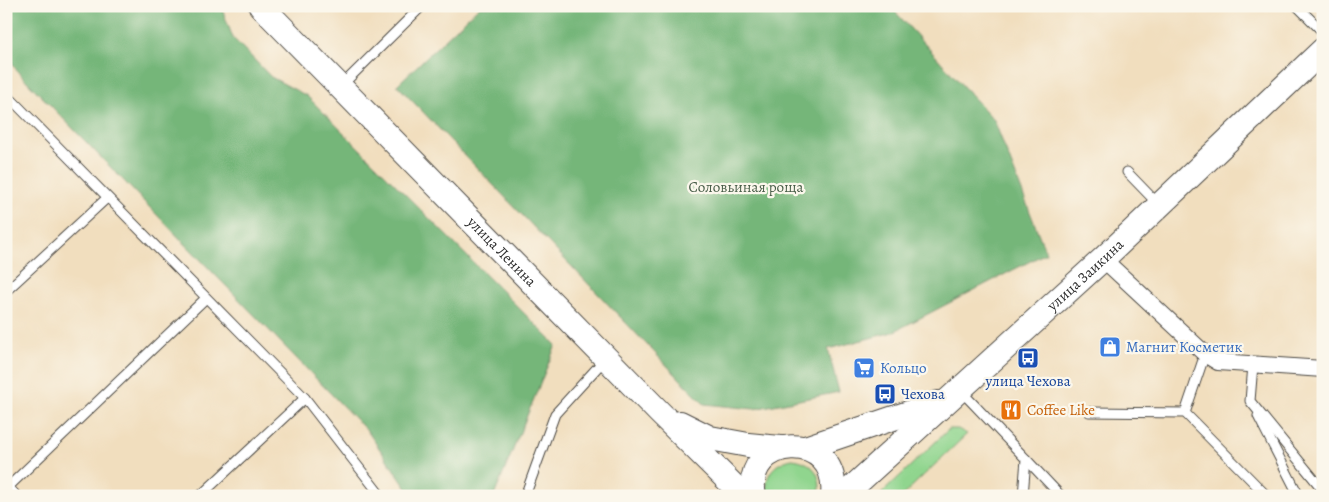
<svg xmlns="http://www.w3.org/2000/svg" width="1329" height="502" font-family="Alegreya,serif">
  <rect width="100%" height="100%" fill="#fbf7ec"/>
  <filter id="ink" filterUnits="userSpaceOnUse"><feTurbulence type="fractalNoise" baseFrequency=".02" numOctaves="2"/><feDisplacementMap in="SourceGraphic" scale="10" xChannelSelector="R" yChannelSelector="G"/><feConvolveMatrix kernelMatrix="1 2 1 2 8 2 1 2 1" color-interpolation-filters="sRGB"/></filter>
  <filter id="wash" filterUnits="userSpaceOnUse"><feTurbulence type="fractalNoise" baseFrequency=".0096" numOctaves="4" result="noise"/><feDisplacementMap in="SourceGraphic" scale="20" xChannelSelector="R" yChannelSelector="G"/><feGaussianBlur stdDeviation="1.12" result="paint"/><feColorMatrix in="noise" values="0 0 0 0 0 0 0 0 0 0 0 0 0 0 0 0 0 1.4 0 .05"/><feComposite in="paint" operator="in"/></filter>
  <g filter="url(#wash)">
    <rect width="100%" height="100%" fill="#f1debe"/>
    <g fill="#90d58e" stroke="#5e805c">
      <path d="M949,429H958L967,434L902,496H879Z"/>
      <path d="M792,459C813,461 823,475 819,496H768C763,476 773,463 792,459Z"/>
    </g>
    <g fill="#74b679" stroke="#507052">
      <path d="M6,6H221L233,38L271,77L307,96L556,345L494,496H412L368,432L17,71L6,52Z"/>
      <path d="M480,6H890L994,120L1046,253L893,332L828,349L839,392L754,409L704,404L397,85Z"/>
    </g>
  </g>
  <g filter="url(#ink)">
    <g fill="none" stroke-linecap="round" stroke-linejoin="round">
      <g stroke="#494641" stroke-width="11">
        <g id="service">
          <path d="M1297,6L1323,32"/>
          <path d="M340,87L422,6"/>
          <path d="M6,105L12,100L305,398L381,496"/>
          <path d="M1127,172L1158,204"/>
          <path d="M6,291L107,198"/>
          <path d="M1253,365L1250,401L1323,490"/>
          <path d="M961,391L1026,459L1023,496"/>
          <path d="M1089,412L1185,413L1267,496"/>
          <path d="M1185,413L1205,354"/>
          <path d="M1258,416L1299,496"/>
          <path d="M1026,459L1061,496"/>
          <path d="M6,489L206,298"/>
          <path d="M200,496L305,398"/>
          <path d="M525,496L555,414L606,358"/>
        </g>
      </g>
      <g stroke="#494641" stroke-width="18">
        <g id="minor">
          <path d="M1103,259L1205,354L1218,362L1323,369"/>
          <path d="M6,490L12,496"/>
        </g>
      </g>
      <g stroke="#494641" stroke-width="26">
        <g id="secondary">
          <path id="s1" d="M261,6L660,413L744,496"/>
          <path d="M680,423L710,438L748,445L781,448"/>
          <path d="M805,448L938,403"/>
          <path d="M754,496C741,435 840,427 833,496"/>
          <path id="s2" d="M843,496L1103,259L1323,50"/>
        </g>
      </g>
      <use href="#service" stroke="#fff" stroke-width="9"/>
      <use href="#minor" stroke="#fff" stroke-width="16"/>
      <use href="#secondary" stroke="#fff" stroke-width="24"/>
    </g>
  </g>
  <defs>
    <g id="shop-square" transform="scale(1.125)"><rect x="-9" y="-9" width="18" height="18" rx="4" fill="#3f7fe0" stroke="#fbf7ec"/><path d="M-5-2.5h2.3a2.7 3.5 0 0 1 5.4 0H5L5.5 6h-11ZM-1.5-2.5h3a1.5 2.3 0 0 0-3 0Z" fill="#fff"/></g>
    <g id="bus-square" transform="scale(1.125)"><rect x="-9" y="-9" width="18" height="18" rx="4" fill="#1a4fb4" stroke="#fbf7ec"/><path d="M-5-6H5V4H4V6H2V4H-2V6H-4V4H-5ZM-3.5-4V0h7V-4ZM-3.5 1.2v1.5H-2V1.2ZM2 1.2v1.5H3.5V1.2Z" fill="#fff"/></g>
    <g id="supermarket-square" transform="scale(1.125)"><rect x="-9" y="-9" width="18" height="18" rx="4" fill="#3f7fe0" stroke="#fbf7ec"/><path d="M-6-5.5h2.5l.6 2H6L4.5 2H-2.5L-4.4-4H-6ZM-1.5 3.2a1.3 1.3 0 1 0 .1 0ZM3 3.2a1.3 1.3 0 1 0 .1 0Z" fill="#fff"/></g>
    <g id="restaurant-square" transform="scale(1.125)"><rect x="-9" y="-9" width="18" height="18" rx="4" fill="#e8710a" stroke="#fbf7ec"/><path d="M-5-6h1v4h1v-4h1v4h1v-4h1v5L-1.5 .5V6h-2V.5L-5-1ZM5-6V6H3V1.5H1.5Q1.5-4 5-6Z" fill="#fff"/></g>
  </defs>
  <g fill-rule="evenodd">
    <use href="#shop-square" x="1110" y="347"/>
    <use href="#bus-square" x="1028" y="358"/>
    <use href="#supermarket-square" x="864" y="368"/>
    <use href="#bus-square" x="885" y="394"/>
    <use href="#restaurant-square" x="1011" y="410"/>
  </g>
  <g text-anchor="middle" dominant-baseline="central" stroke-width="4.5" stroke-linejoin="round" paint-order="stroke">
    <g font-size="15" fill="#495e49" stroke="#fbf7ec">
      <text x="746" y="187">Соловьиная роща</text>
    </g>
    <g font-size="15" fill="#2b2b2b" stroke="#fbf7ec">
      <text stroke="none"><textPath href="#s1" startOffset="344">улица Ленина</textPath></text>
      <text stroke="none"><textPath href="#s2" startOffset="328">улица Заикина</textPath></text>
    </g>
    <g font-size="15" fill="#366cbe" stroke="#fbf7ec" text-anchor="start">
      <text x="1126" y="347">Магнит Косметик</text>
      <text x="880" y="368">Кольцо</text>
    </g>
    <g font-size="15" fill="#164399" stroke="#fbf7ec">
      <text x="1028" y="381">улица Чехова</text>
      <text x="901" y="394" text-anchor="start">Чехова</text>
    </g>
    <g font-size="15" fill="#c56008" stroke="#fbf7ec" text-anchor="start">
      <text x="1027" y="410">Coffee Like</text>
    </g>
  </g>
  <rect width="1329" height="502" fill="none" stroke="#fbf7ec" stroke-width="25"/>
</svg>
